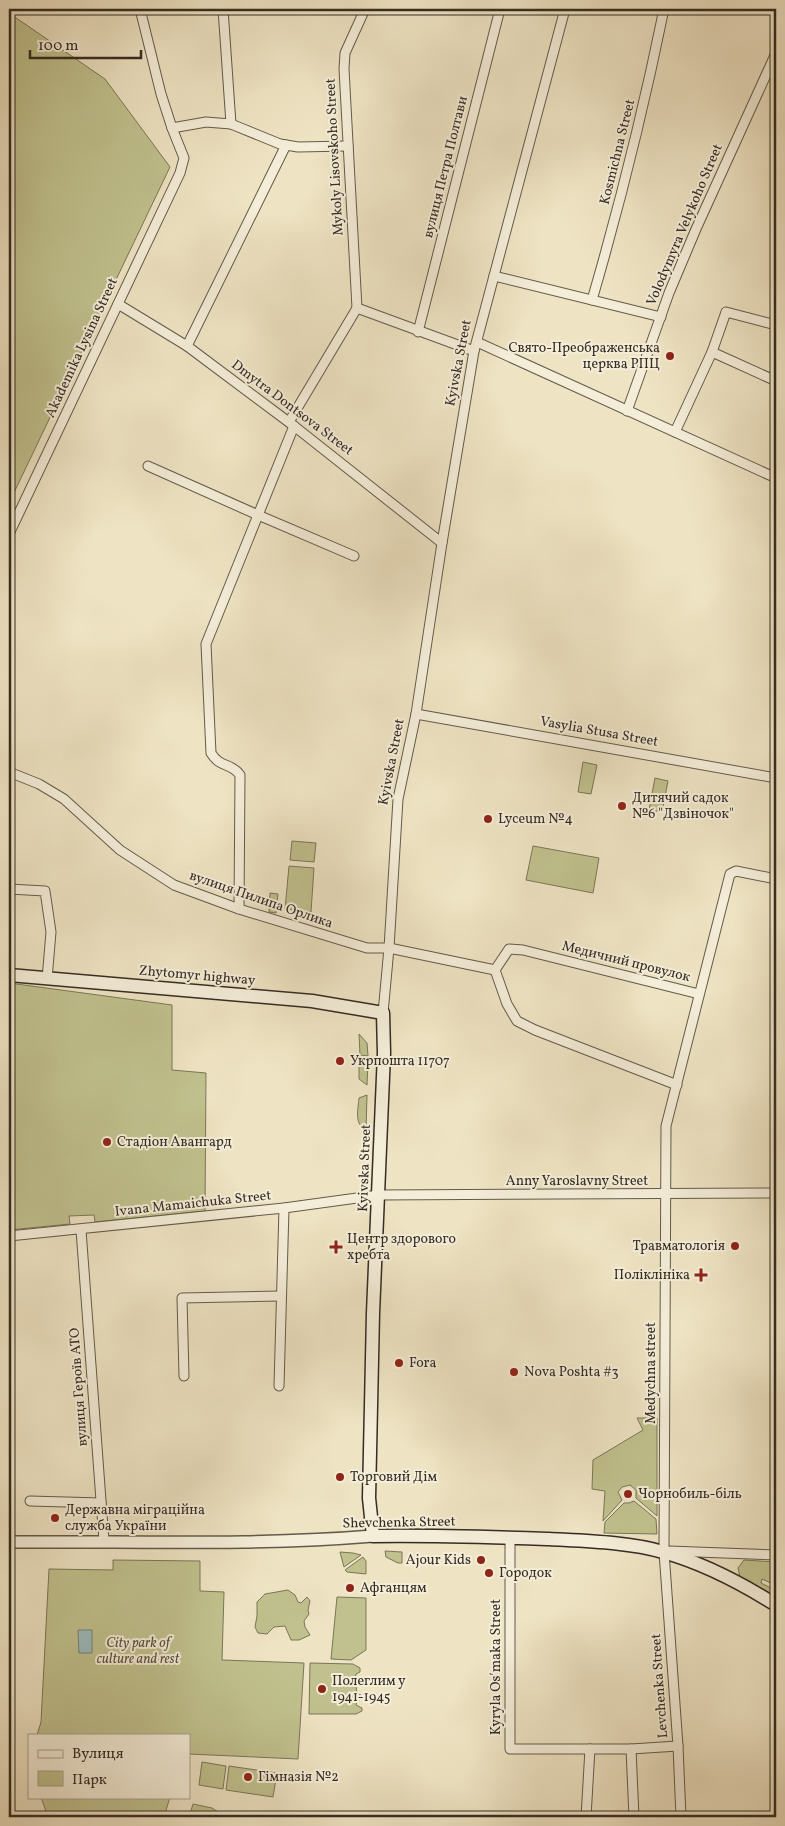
<svg xmlns="http://www.w3.org/2000/svg" width="785" height="1826" font-family="Vollkorn,serif">
  <rect width="100%" height="100%" fill="#eee3c3"/>
  <filter id="stains"><feTurbulence type="fractalNoise" baseFrequency=".004" numOctaves="4"/><feColorMatrix values="0 0 0 0 .2 0 0 0 0 .09 0 0 0 0 .02 0 0 0 .5 -.17"/></filter>
  <radialGradient id="worn" r=".72"><stop offset=".6" stop-color="#630" stop-opacity="0"/><stop offset="1" stop-color="#630" stop-opacity=".3"/></radialGradient>
  <g fill="#c0c18e" stroke="#7a7658">
    <path d="M9,13L105,79L170,167L9,503Z"/>
    <path d="M583,762L597,765L591,794L578,792Z"/>
    <path d="M655,778L668,781L662,812L649,810Z"/>
    <path d="M292,841L316,843L314,862L290,860Z"/>
    <path d="M533,846L599,858L593,893L526,880Z"/>
    <path d="M289,866L314,868L311,912L285,909Z"/>
    <path d="M270,893L278,894L276,913L269,912Z"/>
    <path d="M9,983L172,1005V1070L206,1073L205,1211L95,1222L94,1215L69,1216L70,1224L9,1230Z"/>
    <path d="M359,1034L367,1043L368,1056L360,1055Z"/>
    <path d="M359,1061L368,1062L367,1085L359,1079Z"/>
    <path d="M367,1095L366,1130C354,1124 358,1110 359,1098Z"/>
    <path d="M637,1418H657V1516L636,1498V1490L630,1485L622,1487L618,1492L622,1500L603,1521L605,1491L592,1489L593,1460L643,1430Z"/>
    <path d="M634,1501L656,1519L657,1534L604,1533L605,1522L624,1503H629Z"/>
    <path d="M385,1551L402,1552V1563H398L386,1557Z"/>
    <path d="M340,1552L353,1553L361,1555L344,1567Z"/>
    <path d="M363,1557L366,1561V1574L347,1572L345,1570Z"/>
    <path d="M113,1560L200,1561V1591L224,1592L222,1660L304,1663L298,1759L189,1754V1735H37L41,1722L49,1569L113,1570Z"/>
    <path d="M744,1560L776,1562V1571L772,1576L771,1583L762,1579L761,1583L771,1588L773,1595L740,1577L738,1568Z"/>
    <path d="M288,1590L295,1595L298,1602L301,1603L307,1597L310,1601L308,1610L309,1614L304,1621L305,1627L310,1635L299,1640H291L285,1626L274,1627L267,1634L258,1633L255,1627L257,1616V1602L265,1594Z"/>
    <path d="M337,1597L366,1598V1650L351,1660L331,1659Z"/>
    <path d="M310,1663L353,1664L360,1668V1672L356,1674L355,1678L360,1681V1684L356,1686L357,1694L361,1695V1699L357,1701L356,1705L362,1708V1711L356,1714H309Z"/>
    <path d="M202,1762L226,1766L223,1789L199,1785Z"/>
    <path d="M229,1766L277,1773L273,1797L226,1790Z"/>
    <path d="M41,1797H170L164,1817H48Z"/>
    <path d="M193,1804L212,1808L226,1817H189Z"/>
  </g>
  <path fill="#9dbcbd" stroke="#73827f" d="M78,1630H92V1653H79Z"/>
  <g fill="none" stroke-linecap="round" stroke-linejoin="round">
    <g stroke="#635a4b" stroke-width="11">
      <g id="minor">
        <path d="M223,9L231,124"/>
        <path d="M172,128L206,122L231,124L280,144L298,147L348,146"/>
        <path d="M494,276L661,317"/>
        <path d="M592,300C620,204 644,107 664,9"/>
        <path d="M118,304L187,346L294,426L442,543"/>
        <path d="M357,308L344,69L345,53L365,9"/>
        <path d="M418,332L500,9"/>
        <path d="M477,342L776,478"/>
        <path d="M187,346L286,145"/>
        <path d="M712,352L776,381"/>
        <path d="M627,411L669,293L696,229L776,53"/>
        <path d="M289,422L357,308L474,351"/>
        <path d="M675,432L712,352L726,312L776,325"/>
        <path d="M148,466L258,515L354,556"/>
        <path d="M9,534L180,173L184,158L172,128L161,94L140,9"/>
        <path d="M416,714L776,778"/>
        <path d="M9,772L39,784L64,799L120,850L174,885L239,909L367,948H389L495,970"/>
        <path d="M9,889L45,891L51,932L47,979"/>
        <path d="M239,909L240,775C232,763 220,768 211,753L206,644L294,426"/>
        <path d="M383,1013L389,948L398,799L416,714L442,543L474,351L565,9"/>
        <path d="M677,1085L535,1030L517,1021L507,1004L495,970L509,949L523,950L699,994"/>
        <path d="M81,1230L104,1541"/>
        <path d="M9,1236L284,1208L379,1195L776,1193"/>
        <path d="M184,1376L182,1298L281,1296"/>
        <path d="M279,1386L284,1208"/>
        <path d="M30,1501L101,1503"/>
        <path d="M510,1537V1749H631L678,1746"/>
        <path d="M669,1551L776,1555"/>
        <path d="M631,1749L634,1817"/>
        <path d="M586,1817L590,1749"/>
        <path d="M681,1817L678,1746L664,1552L666,1126L730,874L736,871L776,879"/>
      </g>
    </g>
    <g stroke="#635a4b" stroke-width="14">
      <path id="tertiary" d="M9,1542C130,1541 252,1546 373,1536"/>
    </g>
    <g stroke="#352c23" stroke-width="15">
      <path id="secondary" d="M9,975L312,1001L383,1013L384,1053L373,1313L369,1498L373,1536C432,1535 490,1537 549,1539C584,1541 629,1542 663,1552C703,1563 741,1583 776,1605"/>
    </g>
    <use href="#minor" stroke="#f4edd8" stroke-width="9"/>
    <use href="#tertiary" stroke="#f4edd8" stroke-width="11"/>
    <use href="#secondary" stroke="#f4edd8" stroke-width="12"/>
  </g>
  <g fill="#8f2418" stroke="#f4edd8" stroke-width="2">
    <circle cx="670" cy="356" r="5"/>
    <circle cx="622" cy="806" r="5"/>
    <circle cx="488" cy="819" r="5"/>
    <circle cx="340" cy="1061" r="5"/>
    <circle cx="107" cy="1142" r="5"/>
    <circle cx="735" cy="1246" r="5"/>
    <path d="M333.5 1239.5h5v5h5v5h-5v5h-5v-5h-5v-5h5z"/>
    <path d="M698.5 1267.5h5v5h5v5h-5v5h-5v-5h-5v-5h5z"/>
    <circle cx="399" cy="1363" r="5"/>
    <circle cx="514" cy="1372" r="5"/>
    <circle cx="340" cy="1477" r="5"/>
    <circle cx="628" cy="1494" r="5"/>
    <circle cx="55" cy="1518" r="5"/>
    <circle cx="481" cy="1560" r="5"/>
    <circle cx="489" cy="1573" r="5"/>
    <circle cx="350" cy="1588" r="5"/>
    <circle cx="322" cy="1689" r="5"/>
    <circle cx="248" cy="1777" r="5"/>
  </g>
  <g text-anchor="middle" dominant-baseline="central" stroke-width="4" stroke-linejoin="round" paint-order="stroke">
    <g font-size="14" fill="#352c23" stroke="#f4edd8">
      <text transform="translate(618 152) rotate(-76)">Kosmichna Street</text>
      <text transform="translate(335 157) rotate(-93)">Mykoly Lisovskoho Street</text>
      <text transform="translate(446 167) rotate(-76)">вулиця Петра Полтави</text>
      <text transform="translate(685 225) rotate(-67)">Volodymyra Velykoho Street</text>
      <text transform="translate(82 348) rotate(-65)">Akademika Lysina Street</text>
      <text transform="translate(459 363) rotate(-79)">Kyivska Street</text>
      <text transform="translate(292 408) rotate(37)">Dmytra Dontsova Street</text>
      <text transform="translate(599 732) rotate(10)">Vasylia Stusa Street</text>
      <text transform="translate(392 762) rotate(-79)">Kyivska Street</text>
      <text transform="translate(261 900) rotate(19)">вулиця Пилипа Орлика</text>
      <text transform="translate(626 962) rotate(14)">Медичний провулок</text>
      <text transform="translate(197 976) rotate(5)">Zhytomyr highway</text>
      <text transform="translate(365 1168) rotate(-88)">Kyivska Street</text>
      <text x="577" y="1181">Anny Yaroslavny Street</text>
      <text transform="translate(193 1204) rotate(-6)">Ivana Mamaichuka Street</text>
      <text transform="translate(651 1373) rotate(-90)">Medychna street</text>
      <text transform="translate(79 1387) rotate(-94)">вулиця Героїв АТО</text>
      <text transform="translate(399 1523) rotate(-1)">Shevchenka Street</text>
      <text transform="translate(496 1667) rotate(-90)">Kyryla Osʹmaka Street</text>
      <text transform="translate(660 1686) rotate(-94)">Levchenka Street</text>
    </g>
    <g font-size="14" fill="#352c23" stroke="#f4edd8" text-anchor="start">
      <text x="660" y="348" text-anchor="end">Свято-Преображенська<tspan x="660" dy="16">церква РПЦ</tspan></text>
      <text x="632" y="798">Дитячий садок<tspan x="632" dy="16">№6 "Дзвіночок"</tspan></text>
      <text x="498" y="819">Lyceum №4</text>
      <text x="350" y="1061">Укрпошта 11707</text>
      <text x="117" y="1142">Стадіон Авангард</text>
      <text x="347" y="1239">Центр здорового<tspan x="347" dy="16">хребта</tspan></text>
      <text x="725" y="1246" text-anchor="end">Травматологія</text>
      <text x="690" y="1275" text-anchor="end">Поліклініка</text>
      <text x="409" y="1363">Fora</text>
      <text x="524" y="1372">Nova Poshta #3</text>
      <text x="350" y="1477">Торговий Дім</text>
      <text x="638" y="1494">Чорнобиль-біль</text>
      <text x="65" y="1510">Державна міграційна<tspan x="65" dy="16">служба України</tspan></text>
      <text x="471" y="1560" text-anchor="end">Ajour Kids</text>
      <text x="499" y="1573">Городок</text>
      <text x="360" y="1588">Афганцям</text>
      <text x="332" y="1681">Полеглим у<tspan x="332" dy="16">1941-1945</tspan></text>
      <text x="258" y="1777">Гімназія №2</text>
    </g>
    <g font-size="14" font-style="italic" fill="#58513e" stroke="#f4edd8">
      <text x="138" y="1643">City park of<tspan x="138" dy="16">culture and rest</tspan></text>
    </g>
  </g>
  <rect width="785" height="1826" fill="none" stroke="#eee3c3" stroke-width="30"/>
  <rect x="10" y="10" width="765" height="1806" fill="none" stroke="#352c23" stroke-width="2.5"/>
  <rect x="15" y="15" width="755" height="1796" fill="none" stroke="#352c23"/>
  <rect x="28" y="1734" width="162" height="65" fill="#f4edd8" stroke="#a8a090"/>
  <rect x="38" y="1750" width="25" height="8" fill="#f4edd8" stroke="#a8a090"/>
  <text x="72" y="1758" font-size="15" fill="#352c23">Вулиця</text>
  <rect x="38" y="1771" width="25" height="15" fill="#c0c18e" stroke="#a8a090"/>
  <text x="72" y="1784" font-size="15" fill="#352c23">Парк</text>
  <path d="M30 50v8h111v-8" fill="none" stroke="#352c23" stroke-width="2.5"/>
  <text x="38" y="50" font-size="15" fill="#352c23" stroke="#f4edd8" stroke-width="4" paint-order="stroke">100 m</text>
  <rect width="100%" height="100%" filter="url(#stains)"/>
  <rect width="100%" height="100%" fill="url(#worn)"/>
</svg>
